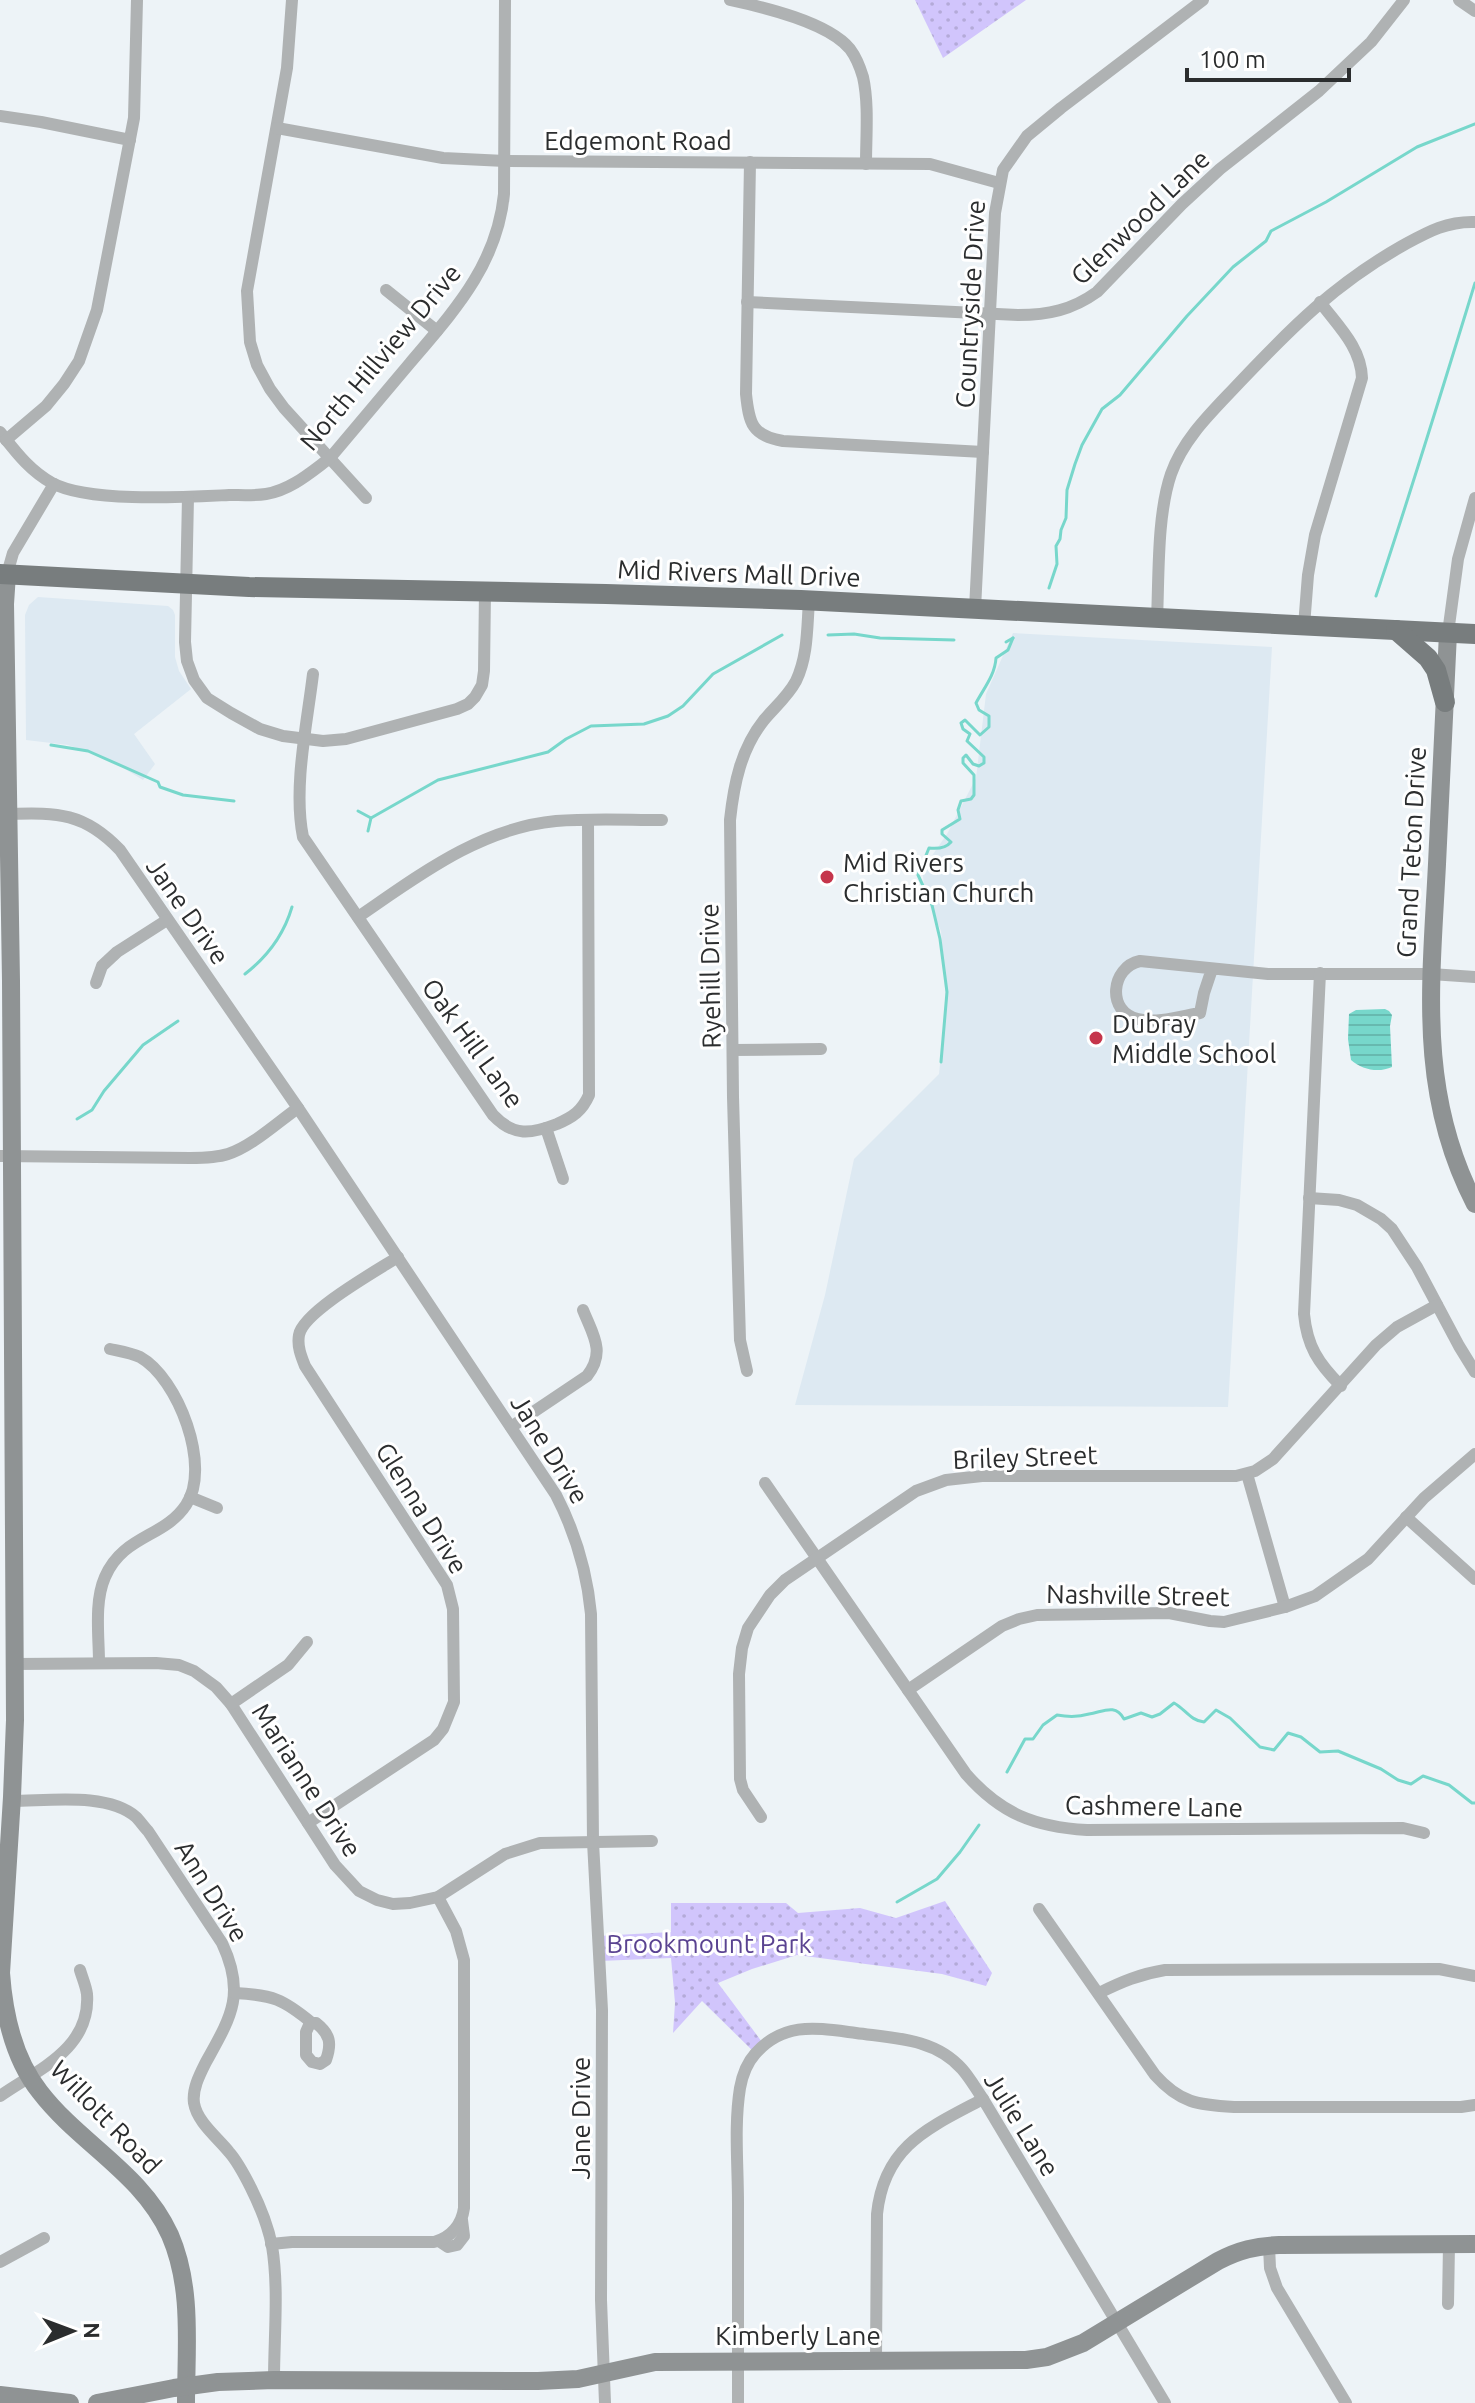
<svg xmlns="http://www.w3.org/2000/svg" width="1475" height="2403" font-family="Ubuntu,sans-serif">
  <defs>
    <pattern id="park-dots" width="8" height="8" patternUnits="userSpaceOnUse" patternTransform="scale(2)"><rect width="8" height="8" fill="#d1c5fc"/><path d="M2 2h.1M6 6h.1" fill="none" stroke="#b4aad8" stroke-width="1.8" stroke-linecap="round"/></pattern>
    <pattern id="water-rules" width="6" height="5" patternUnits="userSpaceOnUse" patternTransform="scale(2)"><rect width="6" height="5" fill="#77d7cb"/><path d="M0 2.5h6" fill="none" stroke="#67b9af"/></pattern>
  </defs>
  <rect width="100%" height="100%" fill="#edf3f7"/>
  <g fill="#dde9f2">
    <path d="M38,597L168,606L173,610L175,615V657L179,671L191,689L134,734L155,764L143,780L107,758L68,745L26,740L25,615L29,605Z"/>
    <path d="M1013,633L1272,647L1228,1407L795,1405L825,1295L854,1159L939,1074L946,1003L941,931L926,897L922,870L947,834L976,778L986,694Z"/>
  </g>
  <g fill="url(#park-dots)">
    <path d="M915,0H1026L943,58Z"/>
    <path d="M945,1901L992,1973L986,1986L942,1974L797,1955L752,1969L718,1983L765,2046L756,2054L702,2001L673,2033L675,2003L671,1958L600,1961L598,1936L671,1932V1903H786L798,1913L860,1908L896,1918Z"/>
  </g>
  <path fill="url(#water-rules)" d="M1385,1009L1389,1011L1392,1015L1390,1026L1392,1067C1379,1073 1362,1070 1351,1060L1348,1039L1349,1014L1356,1010Z"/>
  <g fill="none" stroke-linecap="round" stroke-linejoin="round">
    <g stroke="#77d7cb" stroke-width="3">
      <path d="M1049,588L1057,564L1056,546L1060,539L1061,530L1066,518L1067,490L1075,464L1082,445L1102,409L1120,395L1187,316L1233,267L1266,241L1271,231L1326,202L1417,147L1475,124"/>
      <path d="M1376,596C1411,492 1443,387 1475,283"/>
      <path d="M828,635L854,634L880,638L954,640"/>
      <path d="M1006,642L1013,638"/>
      <path d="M51,745L88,751L158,782L160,787L183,795L234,801"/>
      <path d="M358,811L371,818"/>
      <path d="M368,831L371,818L438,780L548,752L566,739L591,726L644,724L668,716L683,706L713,674L782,635"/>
      <path d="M245,974C267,957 284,934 292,907"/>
      <path d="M941,1062L947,992L940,939L932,905L918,875L929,848C937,849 945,849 951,842L942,834V830L960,819L958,810L961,801L971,799L974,795V775L963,763V758L966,755L973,764L979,766L984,763V757L967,741L970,734L963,729L961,723L965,720L980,735L989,727V716L979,710L976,703C984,688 995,675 996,658L1008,650L1013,638"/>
      <path d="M77,1119L92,1110L104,1091L143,1045L178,1021"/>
      <path d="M1007,1772L1025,1739H1033L1043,1725L1057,1715C1068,1717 1079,1717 1089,1714C1103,1712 1115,1703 1124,1719L1141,1713L1152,1717L1160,1714L1174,1703C1185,1709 1191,1721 1204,1722L1216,1710L1230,1718L1260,1747L1274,1750L1288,1733L1301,1737L1320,1752L1338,1751L1381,1769L1398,1780L1411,1784L1423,1776L1449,1785L1472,1803H1475"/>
      <path d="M897,1902L937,1879L960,1852L979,1825"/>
    </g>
    <g stroke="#afb2b3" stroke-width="12">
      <path d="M292,0L287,68L247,291L250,342L257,365L270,389L284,408L366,498"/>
      <path d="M730,0C763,7 828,22 850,49C856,57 860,67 863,77C869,104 866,136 866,164"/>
      <path d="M1459,0L1475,11"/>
      <path d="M0,116L41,122L130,140"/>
      <path d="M277,128L443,158L505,161L930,164L999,183"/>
      <path d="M750,162L746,394C749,423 752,436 783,441L983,452"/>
      <path d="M386,290L437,331"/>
      <path d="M747,302L1018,315C1048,315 1072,310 1097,292L1182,204L1220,169L1319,91L1371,42L1404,0"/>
      <path d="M0,432C16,452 29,470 52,483C89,503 186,497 229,495C241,495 254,496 266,494C291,490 311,472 330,458C357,426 383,395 410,363C454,311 497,265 504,194L505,0"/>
      <path d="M6,440L46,406L64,384L79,361L97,310L134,118L137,0"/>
      <path d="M188,497L185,642L187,661L194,680L207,698L231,713L260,729L283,736L323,741L346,739L457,709L468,704L475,697L482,685L484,671L485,591"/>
      <path d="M7,574L13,553L54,484"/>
      <path d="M975,609L995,213L1003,170L1027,136L1061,108L1203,0"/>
      <path d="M1157,619C1159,575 1157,515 1171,474C1184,437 1214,410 1240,382C1292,327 1335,284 1402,246C1426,233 1446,221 1475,222"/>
      <path d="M1304,626L1308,575L1315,535L1362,378C1361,347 1338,326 1320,302"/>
      <path d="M1448,633L1458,559L1475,498"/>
      <path d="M313,674C307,724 293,788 303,837L493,1115C514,1137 531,1134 557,1124C573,1117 582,1111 589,1095L588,820"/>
      <path d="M3,814C54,813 82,810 120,850L298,1108L556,1495C576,1534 587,1571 591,1614L593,1842L602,2010L601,2300L605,2403"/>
      <path d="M358,917C418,876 480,828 556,821C591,818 627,820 662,820"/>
      <path d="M1212,969L1204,993L1200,1013C1182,1016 1157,1024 1138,1019C1106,1012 1111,967 1140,961L1268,974H1431L1475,977"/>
      <path d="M1320,973L1304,1314C1307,1346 1318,1363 1341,1386"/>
      <path d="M96,983L102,966L117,952L167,920"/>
      <path d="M733,1050L821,1049"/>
      <path d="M546,1128L563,1179"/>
      <path d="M0,1156L190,1158C202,1158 216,1158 228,1154C251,1147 278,1122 298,1108"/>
      <path d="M1309,1198L1339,1200L1357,1205L1381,1219L1392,1229L1417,1267L1459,1346L1475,1372"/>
      <path d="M747,1371L740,1340L733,1097L730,820C734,783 741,749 764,720C775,707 788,696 796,681C808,656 807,627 809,601"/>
      <path d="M511,1427L587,1376C606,1352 593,1335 583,1310"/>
      <path d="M1247,1474L1285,1607"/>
      <path d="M765,1483L966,1774C1001,1814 1035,1827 1087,1830L1403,1828L1424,1833"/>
      <path d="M190,1497L217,1508"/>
      <path d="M1406,1517L1475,1579"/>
      <path d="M99,1663C99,1636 94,1602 105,1577C123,1535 164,1538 186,1505C212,1467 178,1378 140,1357C131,1353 119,1351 110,1349"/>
      <path d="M14,1664L156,1663L179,1665L194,1671L216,1687L231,1704L335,1865L359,1891L377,1900L393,1904L410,1903L438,1897L505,1854L540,1843L652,1841"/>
      <path d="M908,1690L1002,1626L1019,1619L1037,1615L1169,1613L1210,1621L1224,1622L1285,1607L1315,1596L1368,1559L1424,1498L1475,1454"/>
      <path d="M231,1704L288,1665L307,1642"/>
      <path d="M12,1801C48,1801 107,1792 136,1817C140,1821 144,1827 148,1831L222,1943C246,1994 231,2017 206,2062C200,2074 192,2089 194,2103C197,2122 218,2138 229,2152C238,2162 245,2176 251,2188C260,2206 268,2226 272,2246C279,2289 274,2336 274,2380"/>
      <path d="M761,1817L743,1790L740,1779L739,1674L742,1648L748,1628L770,1595L785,1580L916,1491L946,1480L982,1476H1236L1255,1471L1273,1459L1376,1345L1397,1327L1437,1305"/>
      <path d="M308,1823L434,1740L443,1729L454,1702L453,1609L447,1585L305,1366C301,1356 297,1346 299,1335C303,1312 376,1271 398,1257"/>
      <path d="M1039,1909L1155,2075C1180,2103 1198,2105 1234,2107H1461L1475,2105"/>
      <path d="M235,1993C273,1995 283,1999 312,2023"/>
      <path d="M1099,1993C1121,1982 1140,1974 1165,1970L1439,1969L1475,1976"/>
      <path d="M310,2023H316C330,2034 332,2043 326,2060L320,2064L312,2062L306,2055V2032Z"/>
      <path d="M0,2096C37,2070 91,2049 87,1994C86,1986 82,1977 80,1970"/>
      <path d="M439,2241L448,2247L457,2245L464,2236L462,2220"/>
      <path d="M271,2244L292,2242H434C451,2238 462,2224 464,2208V1960L456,1931L438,1897"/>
      <path d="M1269,2246L1270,2268L1277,2288L1346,2403"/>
      <path d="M0,2262L44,2238"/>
      <path d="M1448,2304L1449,2244"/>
      <path d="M876,2361L877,2214C884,2146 928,2128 983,2099"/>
      <path d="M738,2403C738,2336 738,2269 738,2203C738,2165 734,2125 740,2088C742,2077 747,2063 755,2054C784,2021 817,2028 856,2033C893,2038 935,2038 962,2069C970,2078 976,2089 983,2099L1165,2403"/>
    </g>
    <g stroke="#8f9394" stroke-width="18">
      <path d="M7,574L5,604L11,981L15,1720L12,1797L1,1973C4,2015 13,2058 40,2092C80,2144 142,2173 170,2235C193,2288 186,2347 186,2403"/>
      <path d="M1448,633C1444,710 1441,787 1437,864C1431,984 1417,1093 1475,1204"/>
      <path d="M0,2395L70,2403"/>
      <path d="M97,2403L174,2388L218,2382L274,2380L538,2381L578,2379L655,2362L1026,2360L1047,2357L1083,2343L1218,2261C1239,2250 1256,2246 1279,2245L1475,2244"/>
    </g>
    <g stroke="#787d7e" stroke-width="20">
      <path d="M0,574L249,587L606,594L801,600L1475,634"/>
      <path d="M1396,630L1428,658L1436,670L1445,702"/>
    </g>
  </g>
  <g fill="#c5354b" stroke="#fff" stroke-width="3">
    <circle cx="827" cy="877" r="8"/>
    <circle cx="1096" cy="1038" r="8"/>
  </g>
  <g text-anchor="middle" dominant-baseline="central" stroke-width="6" stroke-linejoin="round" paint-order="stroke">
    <g font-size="26" fill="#2b2d2e" stroke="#fff">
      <text x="638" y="140">Edgemont Road</text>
      <text transform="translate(1140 217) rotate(-44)">Glenwood Lane</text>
      <text transform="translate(970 304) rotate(-87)">Countryside Drive</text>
      <text transform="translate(380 357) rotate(-50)">North Hillview Drive</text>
      <text transform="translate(739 573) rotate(2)">Mid Rivers Mall Drive</text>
      <text transform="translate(1411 852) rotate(-87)">Grand Teton Drive</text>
      <text transform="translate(188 911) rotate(55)">Jane Drive</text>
      <text transform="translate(710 976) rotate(-91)">Ryehill Drive</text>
      <text transform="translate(473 1043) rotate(54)">Oak Hill Lane</text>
      <text transform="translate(550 1449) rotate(58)">Jane Drive</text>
      <text transform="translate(1025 1457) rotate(-2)">Briley Street</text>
      <text transform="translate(422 1508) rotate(58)">Glenna Drive</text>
      <text transform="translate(1138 1595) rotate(1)">Nashville Street</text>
      <text transform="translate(307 1780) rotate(57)">Marianne Drive</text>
      <text transform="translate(1154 1806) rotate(1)">Cashmere Lane</text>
      <text transform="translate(212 1891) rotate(58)">Ann Drive</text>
      <text transform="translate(106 2117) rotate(46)">Willott Road</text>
      <text transform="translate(580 2118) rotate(-90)">Jane Drive</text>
      <text transform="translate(1022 2124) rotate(58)">Julie Lane</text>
      <text x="798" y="2335">Kimberly Lane</text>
    </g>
    <g font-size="26" fill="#2b2d2e" stroke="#fff" text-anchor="start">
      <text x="843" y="862">Mid Rivers<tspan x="843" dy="30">Christian Church</tspan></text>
      <text x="1112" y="1023">Dubray<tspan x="1112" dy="30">Middle School</tspan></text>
    </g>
    <g font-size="26" fill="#5a4391" stroke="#fff">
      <text x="709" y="1943">Brookmount Park</text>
    </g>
  </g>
  <g transform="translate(72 2331) rotate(89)" stroke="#ffffff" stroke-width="6" paint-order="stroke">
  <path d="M0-6L14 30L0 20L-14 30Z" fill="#2b2d2e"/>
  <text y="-12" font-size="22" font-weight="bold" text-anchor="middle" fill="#2b2d2e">N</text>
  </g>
  <path d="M1187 68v12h162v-12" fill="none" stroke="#2b2d2e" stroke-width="4"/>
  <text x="1199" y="68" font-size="24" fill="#2b2d2e" stroke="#ffffff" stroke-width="6" paint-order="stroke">100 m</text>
</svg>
